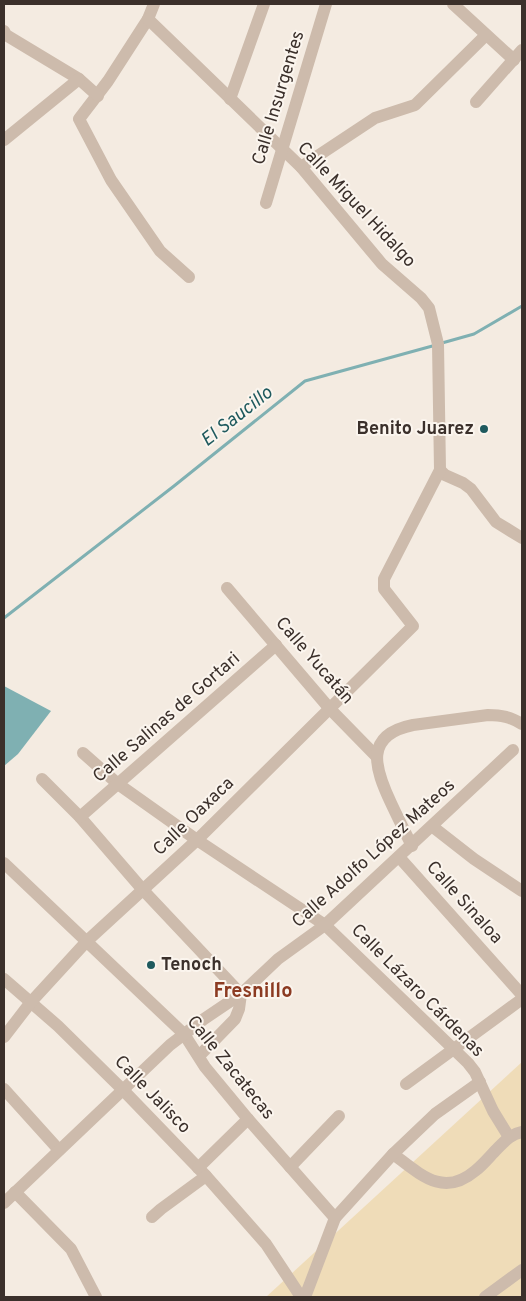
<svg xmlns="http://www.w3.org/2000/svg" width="526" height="1301" font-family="Overpass,sans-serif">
  <rect width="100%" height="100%" fill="#f4ebe1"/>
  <path fill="#efdcb8" d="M522,1062V1297H266Z"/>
  <path fill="#7fb0b2" d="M4,686L51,711L18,754L4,766Z"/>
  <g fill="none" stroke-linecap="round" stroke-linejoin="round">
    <g stroke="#7fb0b2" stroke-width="3">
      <path d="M442,343L474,334L522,306"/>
      <path d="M4,618L174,486L305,381L436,345"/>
    </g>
    <g stroke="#cdbbac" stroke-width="12">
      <path d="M154,4L148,19L108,81L79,119L111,180L160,251L189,277"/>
      <path d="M453,4L514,60"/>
      <path d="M148,19L301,167L382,264L421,298L429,308L438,344L440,470L445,475L463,483L471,489L496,522L522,538"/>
      <path d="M4,31L6,35L79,79L98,96"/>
      <path d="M230,99L264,4"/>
      <path d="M476,102L522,50"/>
      <path d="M4,140L79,79"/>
      <path d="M301,167L375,118L415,105L486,35"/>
      <path d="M266,203L326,4"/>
      <path d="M227,588L330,709L376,756"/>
      <path d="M83,753L118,784L197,840L325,925L468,1063L475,1072L493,1111L509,1137"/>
      <path d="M42,779L80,817L143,890L241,994L239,1009L235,1019L199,1056"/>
      <path d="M80,817L276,645"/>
      <path d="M433,827L474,859L522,891"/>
      <path d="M399,857L522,995"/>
      <path d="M4,863L184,1034L205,1067L248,1119L335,1218"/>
      <path d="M4,979L58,1026L123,1090L206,1176L266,1244L301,1297"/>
      <path d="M4,1037L31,1002L87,941L197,840L413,626L384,589V579L440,470"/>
      <path d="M406,1084L522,999"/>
      <path d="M4,1089L59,1150"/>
      <path d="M393,1154C420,1174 443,1198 475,1171C483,1165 490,1156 497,1149C505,1141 511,1134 522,1132"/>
      <path d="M290,1167L339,1116"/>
      <path d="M198,1168L248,1119"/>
      <path d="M15,1192L71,1249L96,1297"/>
      <path d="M4,1203L170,1045L204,1019L241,994L278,959L325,925L513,750"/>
      <path d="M152,1217L161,1209L206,1176"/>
      <path d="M305,1297L335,1218L393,1154L435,1114L480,1082"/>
      <path d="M485,1297L522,1270"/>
    </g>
    <path stroke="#cdbbac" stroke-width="12" d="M412,846C405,832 398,818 391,803C375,769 363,735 413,725L488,715C502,715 510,717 522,724"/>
  </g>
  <g fill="#1f5a5e" stroke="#fbf5ee" stroke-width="2">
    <circle cx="484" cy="429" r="5"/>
    <circle cx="151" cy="965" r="5"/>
  </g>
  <g text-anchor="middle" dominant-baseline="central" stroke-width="4" stroke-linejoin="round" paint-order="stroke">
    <g font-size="18" fill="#3b302b" stroke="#fbf5ee">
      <text transform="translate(279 98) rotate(-73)">Calle Insurgentes</text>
      <text transform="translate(356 205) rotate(47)">Calle Miguel Hidalgo</text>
      <text transform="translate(314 661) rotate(49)">Calle Yucatán</text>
      <text transform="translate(167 718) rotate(-41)">Calle Salinas de Gortari</text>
      <text transform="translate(194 817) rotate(-44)">Calle Oaxaca</text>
      <text transform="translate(374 854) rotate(-42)">Calle Adolfo López Mateos</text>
      <text transform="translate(464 903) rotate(48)">Calle Sinaloa</text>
      <text transform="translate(417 991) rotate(45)">Calle Lázaro Cárdenas</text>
      <text transform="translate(230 1068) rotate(51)">Calle Zacatecas</text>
      <text transform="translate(152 1095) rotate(46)">Calle Jalisco</text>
    </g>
    <g font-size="18" font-weight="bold" fill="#3b302b" stroke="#fbf5ee" text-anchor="end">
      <text x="474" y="429">Benito Juarez</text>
      <text x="161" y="965" text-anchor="start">Tenoch</text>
    </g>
    <g font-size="19" font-style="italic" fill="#1f5a5e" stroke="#fbf5ee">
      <text transform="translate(237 417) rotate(-38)">El Saucillo</text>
    </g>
    <g font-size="20" font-weight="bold" fill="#8c3b22" stroke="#fbf5ee">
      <text x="253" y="992">Fresnillo</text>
    </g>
  </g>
  <rect width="526" height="1301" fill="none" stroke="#3b302b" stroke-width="10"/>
</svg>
